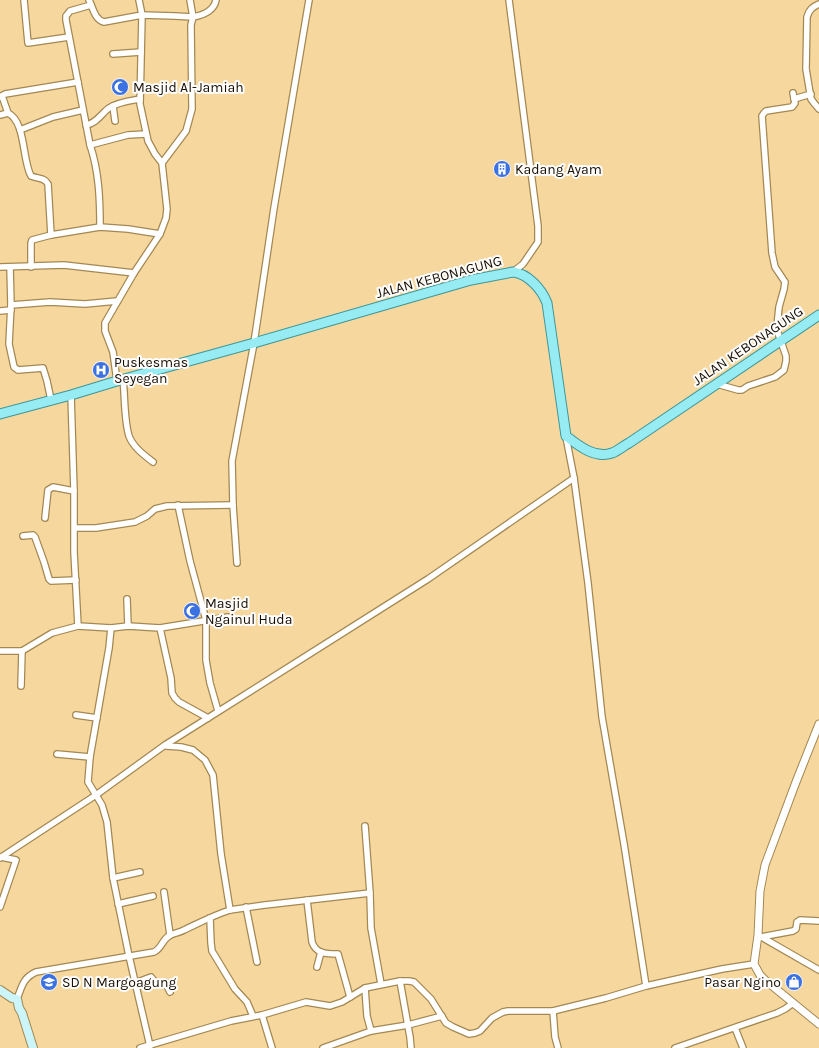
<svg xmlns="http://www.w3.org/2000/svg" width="819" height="1048" font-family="Karla,sans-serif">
  <rect width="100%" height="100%" fill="#f6d89f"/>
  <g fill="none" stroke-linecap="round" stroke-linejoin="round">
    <g stroke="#a48851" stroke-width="8">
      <g id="minor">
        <path d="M24,0L28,43L69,37"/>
        <path d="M89,0C93,8 95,20 104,22L142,15L175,16L193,17L190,0"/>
        <path d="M139,0L142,15L140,104L148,141L155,154L162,163"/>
        <path d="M509,0L538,226V242L523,264L513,272"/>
        <path d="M819,4C812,7 809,10 807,17L806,69L811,99L814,103L819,109"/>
        <path d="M91,5L70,11L66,16V20L90,145C99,171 100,200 100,227"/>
        <path d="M113,54L141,52"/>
        <path d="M2,96L8,113C26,122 22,160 31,176C38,179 44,177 48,184L51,235"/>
        <path d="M0,97L5,94L78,82"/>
        <path d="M794,99L811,94"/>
        <path d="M113,106L115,121"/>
        <path d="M0,115L8,113"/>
        <path d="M86,125C96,124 102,113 109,108C118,102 129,101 140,99"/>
        <path d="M20,130L53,117L83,110"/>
        <path d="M90,145L128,135L146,134"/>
        <path d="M0,267L64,265L134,273"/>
        <path d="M10,267L11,305L9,344L14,367L18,370L43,368L47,381L51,400"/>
        <path d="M31,267V243L32,240L51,235L100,227L128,229L160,234"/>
        <path d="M11,305L50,302L85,304L117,301"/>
        <path d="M0,311L11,310"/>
        <path d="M123,379C125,396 124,420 129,436C133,447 144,455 153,462"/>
        <path d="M117,381L113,352L105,331V323L134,273L160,234L166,218L167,209L162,163L186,131L192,109L191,25L193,17C204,15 214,11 216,0"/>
        <path d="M717,384L738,390H742L748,386L775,377L784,370L786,361V356L777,330V326L779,307L784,289L785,282L775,267L772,253L762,116L764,113L766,111L792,107L795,103L793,93"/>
        <path d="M71,395L74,491V552L78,626L111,628L109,648L90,757L88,782L102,805L107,822L113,878L129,956L150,1046"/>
        <path d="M566,437L574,478L588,583L602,717L624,844L646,986L722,969L754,964"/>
        <path d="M178,505L190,561L206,620V660L210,683L218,711"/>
        <path d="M45,518L48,490L53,487L74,491"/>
        <path d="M75,528H96L135,522L147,516L155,509L167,506L233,505"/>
        <path d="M23,536L33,535L35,537L44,562L49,579L51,581L76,580"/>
        <path d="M237,563L233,505L232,461L254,343L274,208L309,0"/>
        <path d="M127,599L128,626"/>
        <path d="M111,628L128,626L160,628L171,678L172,693L175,698L179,702L208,718"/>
        <path d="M160,628L228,617L230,619V622"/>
        <path d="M0,651H22L52,633L78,626"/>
        <path d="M21,686L22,651"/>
        <path d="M76,715L97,718"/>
        <path d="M166,746L181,747L193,750L205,760L213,775L221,854L230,910L265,905L370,893L371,928L381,984"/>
        <path d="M57,754L90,757"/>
        <path d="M365,826L370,893"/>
        <path d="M0,858L96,795L165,745L208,718L428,579L574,478"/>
        <path d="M113,878L140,872"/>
        <path d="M164,892L170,935"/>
        <path d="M307,900L312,942C316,954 326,954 338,954L350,997"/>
        <path d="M118,904L153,896"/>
        <path d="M0,907L16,860L1,857"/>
        <path d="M246,907L257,962"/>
        <path d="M210,918L211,943L212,951L235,989L247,1002L253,1016"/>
        <path d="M758,935L819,970"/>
        <path d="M761,937L793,931L796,929L797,922L800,920L819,921"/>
        <path d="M317,967L321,952"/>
        <path d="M400,981L410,1037L411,1048"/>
        <path d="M135,983L151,977L156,983L165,982L170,992"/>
        <path d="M365,988L367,1016L371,1031"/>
        <path d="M17,999C22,986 23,978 36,972L154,952C162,948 162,940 169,936C173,933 179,933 184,930C199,923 214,915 230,910"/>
        <path d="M553,1011L555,1037L558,1048"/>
        <path d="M262,1015L272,1048"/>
        <path d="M735,1028L743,1048"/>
        <path d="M140,1048L231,1021L262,1015L306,1002L330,1006L342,1002L365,988L400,981H409L414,982L431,999L446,1023L453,1027L469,1034L475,1033L480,1031L492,1018L503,1012L508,1011H553L606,998L646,986"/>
        <path d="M323,1048L371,1031L408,1025L442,1016"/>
        <path d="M675,1048L777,1013L785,1009L793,1003"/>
      </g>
    </g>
    <g stroke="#a48851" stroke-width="9">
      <path id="tertiary" d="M819,724L796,782L765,865L760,891L758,935L754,964L760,975L765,980L819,1024"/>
    </g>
    <g stroke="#a48851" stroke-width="10">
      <path id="secondary" d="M0,990L12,998L17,999L19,1008L22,1013L33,1048"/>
    </g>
    <g stroke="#3e9698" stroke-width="11">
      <path id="primary" d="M0,414L71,395L117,381L254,343L471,280L513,272C529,274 542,290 547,303L566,436C579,446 595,459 612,453C618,451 623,446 629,443L819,315"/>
    </g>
    <use href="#minor" stroke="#fff" stroke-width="5.5"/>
    <use href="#tertiary" stroke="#fff" stroke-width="7"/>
    <use href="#secondary" stroke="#cbf5f9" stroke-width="8"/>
    <use href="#primary" stroke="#97ebf2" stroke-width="9"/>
  </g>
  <defs>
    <g id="mosque-disc" transform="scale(0.9)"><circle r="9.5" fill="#3c71e1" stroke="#fdfdfd"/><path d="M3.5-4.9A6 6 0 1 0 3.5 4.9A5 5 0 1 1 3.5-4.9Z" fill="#fff"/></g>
    <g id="building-disc" transform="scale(0.9)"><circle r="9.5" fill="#3c71e1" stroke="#fdfdfd"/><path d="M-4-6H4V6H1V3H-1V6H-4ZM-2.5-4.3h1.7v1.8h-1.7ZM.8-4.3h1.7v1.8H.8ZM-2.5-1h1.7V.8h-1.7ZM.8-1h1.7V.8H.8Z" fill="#fff"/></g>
    <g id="hospital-disc" transform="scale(0.9)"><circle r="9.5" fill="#3c71e1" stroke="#fdfdfd"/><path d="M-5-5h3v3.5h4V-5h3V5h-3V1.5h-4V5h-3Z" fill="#fff"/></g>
    <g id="school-disc" transform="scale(0.9)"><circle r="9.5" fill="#3c71e1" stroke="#fdfdfd"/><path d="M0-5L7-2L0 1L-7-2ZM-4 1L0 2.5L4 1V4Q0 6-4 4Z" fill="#fff"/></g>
    <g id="shop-disc" transform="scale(0.9)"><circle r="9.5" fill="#3c71e1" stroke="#fdfdfd"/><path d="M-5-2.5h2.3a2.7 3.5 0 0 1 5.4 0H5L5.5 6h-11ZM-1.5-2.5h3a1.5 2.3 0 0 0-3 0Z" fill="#fff"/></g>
  </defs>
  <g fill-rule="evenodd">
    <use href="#mosque-disc" x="120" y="87"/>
    <use href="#building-disc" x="502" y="169"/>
    <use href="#hospital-disc" x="101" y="370"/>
    <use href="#mosque-disc" x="192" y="611"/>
    <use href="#school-disc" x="49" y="982"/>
    <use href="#shop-disc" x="794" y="982"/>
  </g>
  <g text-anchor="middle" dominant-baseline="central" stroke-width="4" stroke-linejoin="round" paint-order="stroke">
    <g font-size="14" fill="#1a0f00" stroke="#fdfdfd" text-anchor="start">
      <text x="133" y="87">Masjid Al-Jamiah</text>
      <text x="515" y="169">Kadang Ayam</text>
      <text x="114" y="362">Puskesmas<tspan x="114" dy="16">Seyegan</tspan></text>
      <text x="205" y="603">Masjid<tspan x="205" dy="16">Ngainul Huda</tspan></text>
      <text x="62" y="982">SD N Margoagung</text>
      <text x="781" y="982" text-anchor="end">Pasar Ngino</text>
    </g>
    <g font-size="14" fill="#1a0f00" stroke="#fdfdfd">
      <text transform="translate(439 277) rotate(-15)">JALAN KEBONAGUNG</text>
      <text transform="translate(748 346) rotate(-34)">JALAN KEBONAGUNG</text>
    </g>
  </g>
</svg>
